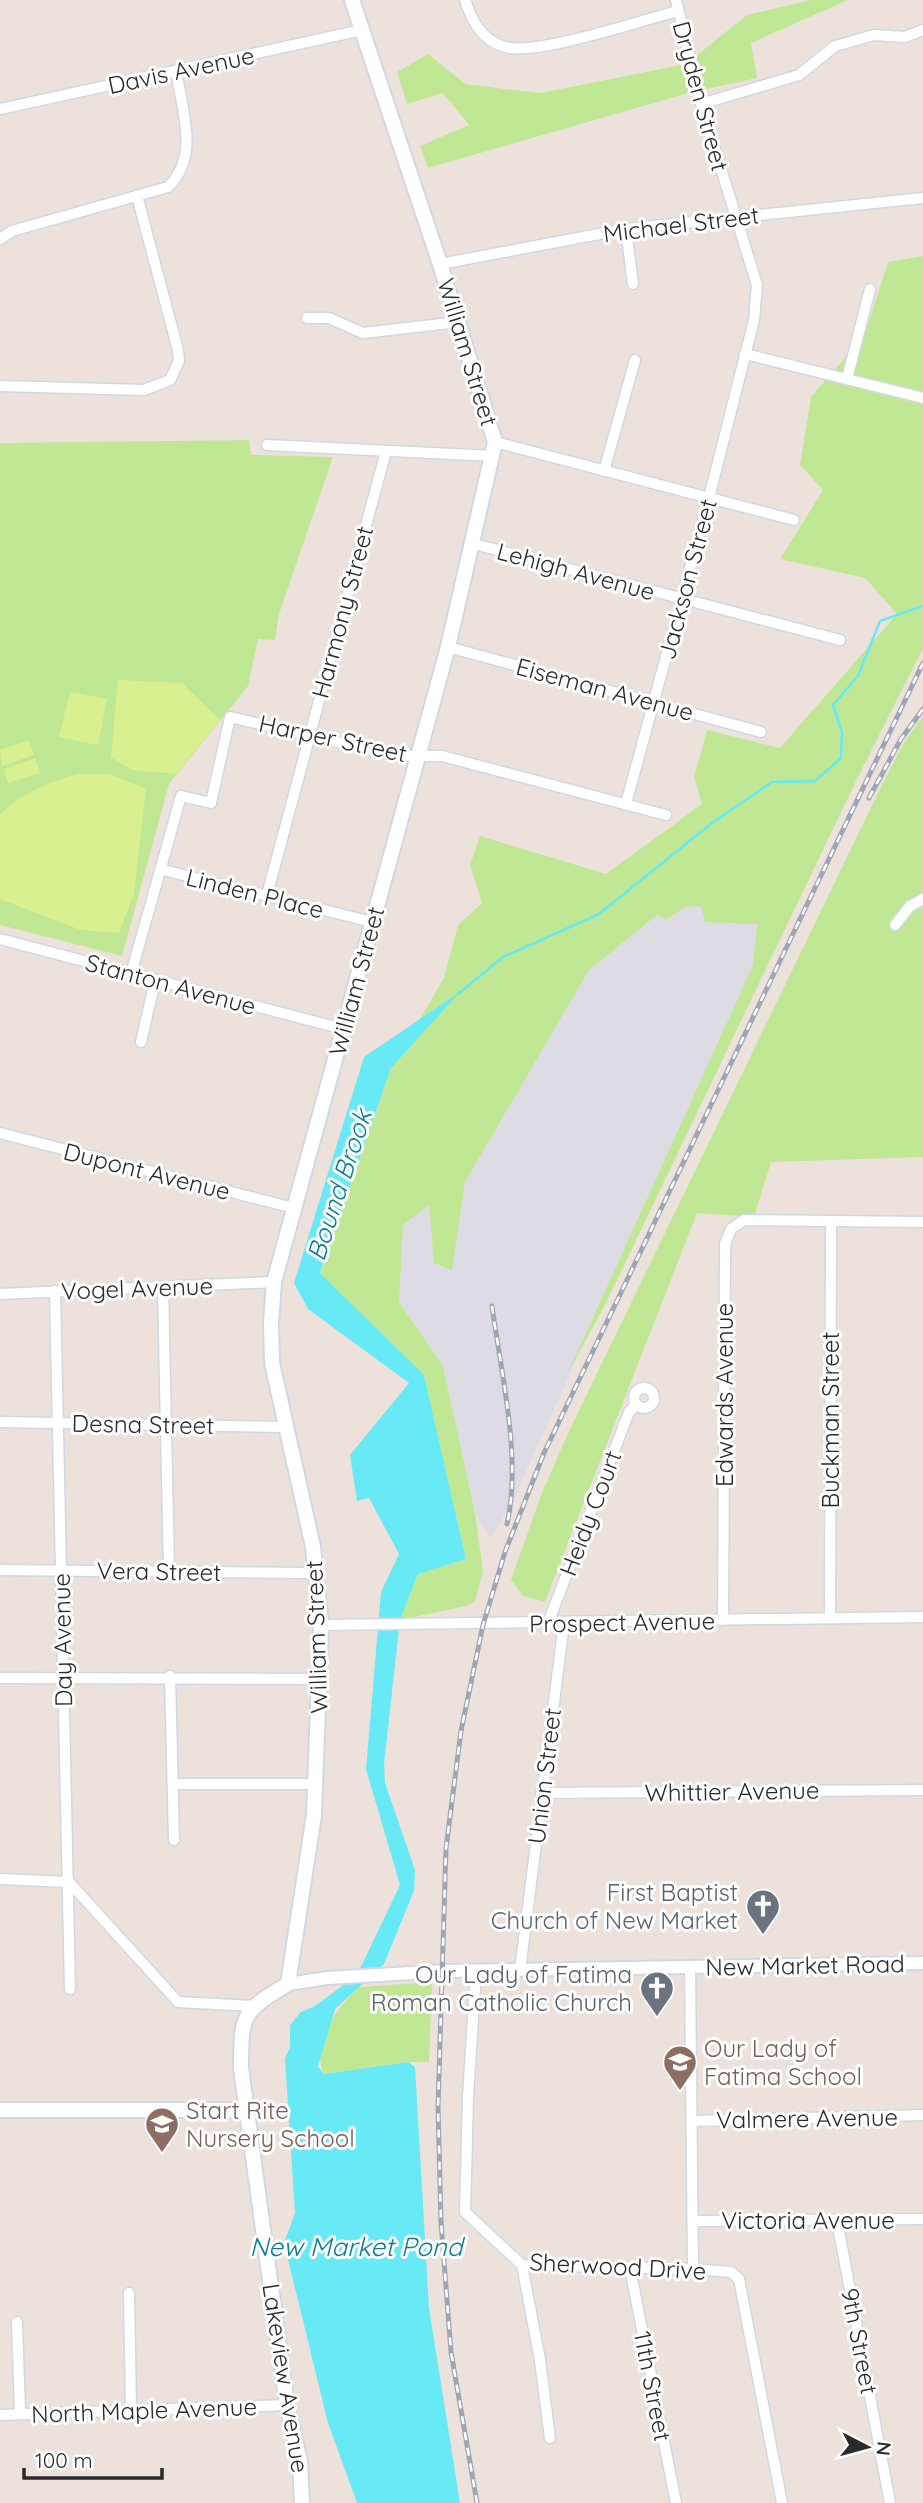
<svg xmlns="http://www.w3.org/2000/svg" width="923" height="2503" font-family="Quicksand,sans-serif">
  <rect width="100%" height="100%" fill="#ede2db"/>
  <path fill="#dddce5" d="M701,905L705,922L757,923L753,965L516,1494L491,1539L475,1513L443,1366L399,1302L403,1225L429,1205L434,1263L452,1269L465,1182L589,970L657,915L666,920L685,907Z"/>
  <g fill="#c0e894">
    <path d="M811,0H848L751,43L757,78L692,92L428,168L420,146L469,125L443,93L407,104L397,72L428,54L465,84L540,93L686,64L747,15Z"/>
    <path d="M923,256V648L856,781L606,1303L566,1377L753,965L757,924L705,922L701,906L685,907L666,920L657,915L589,970L465,1182L452,1270L434,1263L429,1205L403,1225L399,1302L443,1366L475,1513L483,1571L475,1601L466,1606L400,1620L418,1574L466,1559L424,1375L320,1274L391,1068L444,978L458,925L482,903L470,865L480,836L606,874L702,804L694,777L707,730L780,748L897,614L865,578L780,559L823,490L800,465L811,397L865,334L888,262Z"/>
    <path d="M249,440L251,455L333,457L279,614L275,640L258,639L248,686L169,784L122,956L0,925V443Z"/>
    <path d="M923,716V1157L771,1162L754,1217L697,1213L545,1602L523,1596L511,1580L541,1495L570,1429L878,793L902,746Z"/>
    <path d="M432,1982L429,2062H408L323,2074C312,2039 336,2011 358,1987Z"/>
  </g>
  <g fill="#d8f08f">
    <path d="M118,680L182,683L220,720L176,774L132,770L111,757Z"/>
    <path d="M70,692L107,699L98,745L59,737Z"/>
    <path d="M29,740L34,755L2,766L0,750Z"/>
    <path d="M35,758L40,773L8,783L4,769Z"/>
    <path d="M78,774H110L146,789L134,893L119,933L81,930L0,899V814C24,792 47,783 78,774Z"/>
  </g>
  <path fill="#67eaf6" d="M460,992L391,1068L320,1273L424,1375L466,1559L418,1574L400,1620L384,1764L385,1783L415,1870L414,1891L384,1964L335,2009L318,2066L323,2074L408,2062L415,2067L429,2308L460,2503H357L328,2423L284,2243L295,2213L285,2059L290,2047V2025L301,2012L315,2006L357,1975L400,1885L366,1769L381,1592L399,1554L369,1498L357,1501L350,1455L409,1383L308,1309L294,1283L364,1057Z"/>
  <g fill="none" stroke-linecap="round" stroke-linejoin="round">
    <path stroke="#67eaf6" stroke-width="2.5" d="M458,994L503,957L599,914L712,823L772,782L815,781L841,758L842,733L833,705L858,676L880,621L923,606"/>
    <g stroke="#d1d8e4" stroke-width="13">
      <g id="minor">
        <path d="M465,0C472,21 481,40 505,47C536,56 642,20 678,11"/>
        <path d="M701,104L799,75L835,46L874,35L905,37L923,30"/>
        <path d="M0,109L362,30"/>
        <path d="M626,229L633,284"/>
        <path d="M0,239L12,231L168,187C200,157 182,109 176,71"/>
        <path d="M440,264L626,229L923,198"/>
        <path d="M307,318H329L363,333L459,322"/>
        <path d="M745,354L923,398"/>
        <path d="M847,379L870,289"/>
        <path d="M0,386L144,390L170,380L179,361L178,350L137,196"/>
        <path d="M495,442L794,520"/>
        <path d="M267,445L494,456"/>
        <path d="M604,471L635,360"/>
        <path d="M474,544L840,640"/>
        <path d="M448,647L761,732"/>
        <path d="M626,804L709,498L754,320L757,285L701,104L676,0"/>
        <path d="M163,870L372,922"/>
        <path d="M267,895L386,451"/>
        <path d="M895,925L910,906L923,899"/>
        <path d="M0,939L343,1029"/>
        <path d="M131,974L181,796L211,803L230,717L398,756H442L666,815"/>
        <path d="M141,1042L155,981"/>
        <path d="M0,1133L294,1208"/>
        <path d="M163,1287L169,1571"/>
        <path d="M55,1291L70,1989"/>
        <path d="M0,1294L274,1282"/>
        <circle cx="644" cy="1398" r="10"/>
        <path d="M0,1422L285,1427"/>
        <path d="M0,1570L317,1573"/>
        <path d="M830,1618L831,1221"/>
        <path d="M723,1620L725,1244L731,1229L744,1220L923,1222"/>
        <path d="M548,1623L629,1412L636,1405"/>
        <path d="M321,1625L923,1617"/>
        <path d="M170,1676L174,1840"/>
        <path d="M0,1678L320,1679"/>
        <path d="M173,1784H317"/>
        <path d="M541,1793L923,1790"/>
        <path d="M0,1879L69,1882L178,2002L253,2006"/>
        <path d="M690,1966L693,2269"/>
        <path d="M520,1970L564,1623"/>
        <path d="M476,1971L468,2097L465,2212L522,2265L693,2269L731,2272L739,2279L782,2503"/>
        <path d="M692,2121L923,2115"/>
        <path d="M693,2221L923,2219"/>
        <path d="M837,2221L890,2503"/>
        <path d="M522,2265L540,2360L550,2438"/>
        <path d="M630,2268L676,2503"/>
        <path d="M129,2293L131,2410"/>
        <path d="M17,2322L20,2413"/>
        <path d="M0,2415L287,2405"/>
      </g>
    </g>
    <g stroke="#d1d8e4" stroke-width="16">
      <path id="tertiary" d="M288,1984L327,1978L445,1971L923,1963"/>
    </g>
    <g stroke="#d1d8e4" stroke-width="18">
      <g id="secondary">
        <path d="M0,2110H245"/>
        <path d="M302,2503L300,2461L287,2405L241,2068C241,2015 242,2011 288,1984L314,1815L321,1625L313,1547L272,1363L271,1323L274,1282L448,647L495,442L440,264L352,0"/>
      </g>
    </g>
    <use href="#minor" stroke="#fff" stroke-width="10"/>
    <use href="#tertiary" stroke="#fff" stroke-width="12"/>
    <use href="#secondary" stroke="#fff" stroke-width="14"/>
    <g stroke="#9ea6b6" stroke-width="5">
      <g id="rail">
        <path d="M869,798L901,739L923,709"/>
        <path d="M492,1306C501,1373 522,1458 507,1524"/>
        <path d="M477,2503L451,2352L441,2222L438,2107L446,1848L461,1731L483,1625L505,1552L544,1453L923,663"/>
      </g>
    </g>
    <use href="#rail" stroke="#fff" stroke-width="2.5" stroke-dasharray="8" stroke-linecap="butt"/>
  </g>
  <defs>
    <g id="church-pin" transform="scale(1.75)"><path d="M0 17L-7.5 6A9.5 9.5 0 1 1 7.5 6Z" fill="#6b7280" stroke="#fff"/><path d="M-1.2-6h2.4v3.5h3.3v2.4h-3.3V6h-2.4V-.1h-3.3v-2.4h3.3Z" fill="#fff"/></g>
    <g id="school-pin" transform="scale(1.75)"><path d="M0 17L-7.5 6A9.5 9.5 0 1 1 7.5 6Z" fill="#8d6e63" stroke="#fff"/><path d="M0-5L7-2L0 1L-7-2ZM-4 1L0 2.5L4 1V4Q0 6-4 4Z" fill="#fff"/></g>
  </defs>
  <g fill-rule="evenodd">
    <use href="#church-pin" x="763" y="1906"/>
    <use href="#church-pin" x="657" y="1988"/>
    <use href="#school-pin" x="680" y="2062"/>
    <use href="#school-pin" x="162" y="2124"/>
  </g>
  <g text-anchor="middle" dominant-baseline="central" stroke-width="6" stroke-linejoin="round" paint-order="stroke">
    <g font-size="24" fill="#2a2a2a" stroke="#fff">
      <text transform="translate(181 70) rotate(-12)">Davis Avenue</text>
      <text transform="translate(701 96) rotate(75)">Dryden Street</text>
      <text transform="translate(681 224) rotate(-7)">Michael Street</text>
      <text transform="translate(468 352) rotate(73)">William Street</text>
      <text transform="translate(576 571) rotate(15)">Lehigh Avenue</text>
      <text transform="translate(687 579) rotate(-75)">Jackson Street</text>
      <text transform="translate(342 612) rotate(-75)">Harmony Street</text>
      <text transform="translate(605 689) rotate(15)">Eiseman Avenue</text>
      <text transform="translate(333 738) rotate(12)">Harper Street</text>
      <text transform="translate(255 893) rotate(14)">Linden Place</text>
      <text transform="translate(356 981) rotate(-75)">William Street</text>
      <text transform="translate(171 984) rotate(15)">Stanton Avenue</text>
      <text transform="translate(147 1171) rotate(14)">Dupont Avenue</text>
      <text transform="translate(137 1288) rotate(-2)">Vogel Avenue</text>
      <text transform="translate(724 1395) rotate(-90)">Edwards Avenue</text>
      <text transform="translate(830 1420) rotate(-90)">Buckman Street</text>
      <text transform="translate(143 1424) rotate(1)">Desna Street</text>
      <text transform="translate(590 1513) rotate(-69)">Heidy Court</text>
      <text transform="translate(159 1571) rotate(1)">Vera Street</text>
      <text transform="translate(622 1622) rotate(-1)">Prospect Avenue</text>
      <text transform="translate(316 1637) rotate(-92)">William Street</text>
      <text transform="translate(62 1640) rotate(-91)">Day Avenue</text>
      <text transform="translate(544 1776) rotate(-83)">Union Street</text>
      <text transform="translate(732 1791) rotate(-1)">Whittier Avenue</text>
      <text transform="translate(805 1965) rotate(-1)">New Market Road</text>
      <text transform="translate(807 2118) rotate(-1)">Valmere Avenue</text>
      <text x="808" y="2220">Victoria Avenue</text>
      <text transform="translate(618 2266) rotate(3)">Sherwood Drive</text>
      <text transform="translate(860 2341) rotate(79)">9th Street</text>
      <text transform="translate(286 2378) rotate(81)">Lakeview Avenue</text>
      <text transform="translate(653 2386) rotate(79)">11th Street</text>
      <text transform="translate(144 2410) rotate(-2)">North Maple Avenue</text>
    </g>
    <g font-size="24" fill="#5b616d" stroke="#fff" text-anchor="end">
      <text x="738" y="1892">First Baptist<tspan x="738" dy="28">Church of New Market</tspan></text>
      <text x="632" y="1974">Our Lady of Fatima<tspan x="632" dy="28">Roman Catholic Church</tspan></text>
    </g>
    <g font-size="24" fill="#785e54" stroke="#fff" text-anchor="start">
      <text x="704" y="2048">Our Lady of<tspan x="704" dy="28">Fatima School</tspan></text>
      <text x="186" y="2110">Start Rite<tspan x="186" dy="28">Nursery School</tspan></text>
    </g>
    <g font-size="26" font-style="italic" fill="#067e95" stroke="#fff">
      <text transform="translate(339 1185) rotate(-72)">Bound Brook</text>
      <text x="356" y="2246">New Market Pond</text>
    </g>
  </g>
  <g transform="translate(867 2447) rotate(96)" stroke="#ffffff" stroke-width="5" paint-order="stroke">
  <path d="M0-5L12 26L0 18L-12 26Z" fill="#2a2a2a"/>
  <text y="-10" font-size="19" font-weight="bold" text-anchor="middle" fill="#2a2a2a">N</text>
  </g>
  <path d="M24 2468v10h138v-10" fill="none" stroke="#2a2a2a" stroke-width="3.5"/>
  <text x="35" y="2468" font-size="21" fill="#2a2a2a" stroke="#ffffff" stroke-width="5" paint-order="stroke">100 m</text>
</svg>
